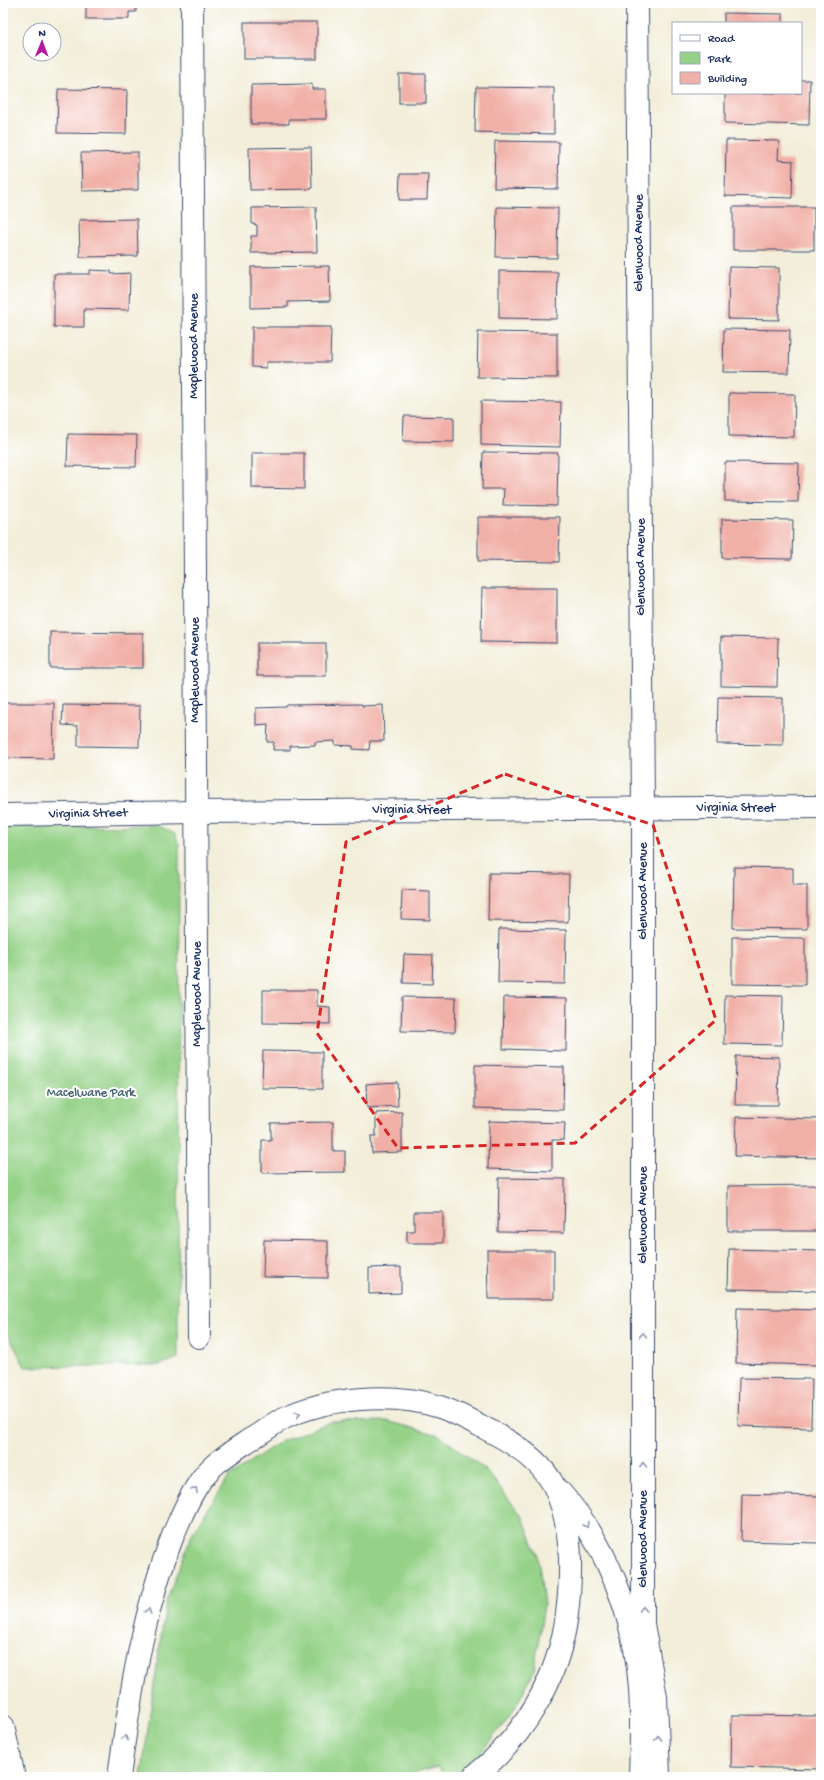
<svg xmlns="http://www.w3.org/2000/svg" width="824" height="1780" font-family="'Gochi Hand',sans-serif">
  <rect width="100%" height="100%" fill="#fff"/>
  <filter id="ink" filterUnits="userSpaceOnUse"><feTurbulence type="fractalNoise" baseFrequency=".025" numOctaves="2"/><feDisplacementMap in="SourceGraphic" scale="8" xChannelSelector="R" yChannelSelector="G"/><feConvolveMatrix kernelMatrix="1 2 1 2 8 2 1 2 1" color-interpolation-filters="sRGB"/></filter>
  <filter id="wash" filterUnits="userSpaceOnUse"><feTurbulence type="fractalNoise" baseFrequency=".012" numOctaves="4" result="noise"/><feDisplacementMap in="SourceGraphic" scale="16" xChannelSelector="R" yChannelSelector="G"/><feGaussianBlur stdDeviation="0.9" result="paint"/><feColorMatrix in="noise" values="0 0 0 0 0 0 0 0 0 0 0 0 0 0 0 0 0 1.4 0 .05"/><feComposite in="paint" operator="in"/></filter>
  <g filter="url(#wash)">
    <rect width="100%" height="100%" fill="#f2eed9"/>
    <g fill="#95d288" stroke="#588073">
      <path d="M157,825L175,834L179,845L178,1358L160,1365L25,1367L3,1325V827Z"/>
      <path d="M387,1421L439,1435L486,1470L523,1517L538,1556L544,1605L534,1671L513,1712L480,1754L451,1777H446L438,1767L401,1777H141L166,1602L193,1532L229,1477L279,1442L331,1422Z"/>
    </g>
    <g id="blocks">
      <g fill="#f1b0a7">
        <path d="M86,3H136V12H129V19H86Z"/>
        <path d="M724,13L783,14V23H724Z"/>
        <rect x="244" y="22" width="73" height="37"/>
        <rect x="399" y="74" width="27" height="29"/>
        <path d="M801,80H810L809,125L725,123V93H801Z"/>
        <path d="M312,84V89H326V119H289V124H251V85Z"/>
        <path d="M476,87L554,88V134L475,132Z"/>
        <path d="M58,89L127,90L126,134L57,133Z"/>
        <path d="M726,140L779,141L778,160L793,161L792,198L725,196Z"/>
        <path d="M495,141L559,142L558,189L494,188Z"/>
        <path d="M311,147L312,189L250,190L249,148Z"/>
        <path d="M138,152V190L82,191L81,153Z"/>
        <path d="M400,174H428L427,200H399Z"/>
        <path d="M316,207L317,252L251,253V236H257V225L252,224V208Z"/>
        <path d="M497,207L558,208L557,258L496,257Z"/>
        <rect x="733" y="207" width="81" height="43"/>
        <path d="M137,219L138,256L80,257L79,220Z"/>
        <path d="M329,266L330,301L288,302V307L251,308V267Z"/>
        <path d="M729,267L779,268V320L728,319Z"/>
        <path d="M90,270L111,271V274L130,273L129,310L84,309V327H54V274H90Z"/>
        <path d="M499,271L558,272L557,319L499,318Z"/>
        <path d="M252,327H331L330,362H266V368L252,367Z"/>
        <path d="M724,329L790,330L789,373L723,372Z"/>
        <path d="M478,332L557,333V378L477,377Z"/>
        <path d="M729,393L795,394L794,437L729,436Z"/>
        <path d="M481,401L561,402L560,447L481,445Z"/>
        <path d="M404,416L454,417V442L403,441Z"/>
        <path d="M68,434L137,435L136,467L67,466Z"/>
        <path d="M483,452L558,453L557,506L503,505L504,489H482Z"/>
        <path d="M252,453H304V489L252,488Z"/>
        <path d="M725,462L799,463L798,502L725,501Z"/>
        <path d="M478,517H560L559,562L478,561Z"/>
        <path d="M722,519L793,520L792,559L722,558Z"/>
        <path d="M482,588H557V643L481,642Z"/>
        <path d="M50,632L143,633V668H50Z"/>
        <path d="M721,637L778,638L777,687L721,686Z"/>
        <rect x="257" y="643" width="69" height="33"/>
        <path d="M718,697L783,698V745L717,744Z"/>
        <path d="M3,703H54L53,759L3,758Z"/>
        <path d="M362,704V706L383,705L384,741H370L369,750L353,749V746L335,745V741L315,742V745L290,746V750H273L274,742H267L268,724L256,725V708L286,707L287,705Z"/>
        <path d="M63,705L140,706L139,747L78,746V726L62,725Z"/>
        <path d="M734,867L793,868V885H807V929L733,928Z"/>
        <path d="M489,873L569,874L568,922L488,921Z"/>
        <path d="M402,890L430,891V920L401,919Z"/>
        <path d="M499,929L566,930L565,984L498,983Z"/>
        <path d="M732,937L805,938V985L732,984Z"/>
        <path d="M404,954L433,955L432,984L403,983Z"/>
        <path d="M263,990H317V1006L330,1007V1024L263,1023Z"/>
        <path d="M725,995L783,996L782,1045L724,1044Z"/>
        <path d="M402,997L456,998L455,1032L401,1031Z"/>
        <path d="M504,997L567,998L566,1051L503,1049Z"/>
        <path d="M263,1051L322,1052V1089L262,1088Z"/>
        <path d="M736,1056L779,1057L778,1105H735Z"/>
        <path d="M475,1065L564,1067L563,1110L475,1108Z"/>
        <path d="M397,1082L398,1106L367,1108L366,1084Z"/>
        <path d="M402,1112V1152L372,1153L371,1136H376V1113Z"/>
        <path d="M736,1117L821,1119V1158L735,1156Z"/>
        <path d="M489,1121L565,1123L564,1140H552V1171L488,1169Z"/>
        <path d="M333,1122V1151H345V1172L262,1173V1140H271V1123Z"/>
        <path d="M499,1178L565,1179L564,1233L498,1232Z"/>
        <path d="M821,1185V1231H728V1186Z"/>
        <path d="M414,1212H443V1243H407V1231H414Z"/>
        <path d="M264,1240L328,1241V1278L263,1277Z"/>
        <path d="M729,1249L821,1251V1291L728,1289Z"/>
        <path d="M487,1250H554V1299H488Z"/>
        <path d="M401,1267V1293L369,1294V1268Z"/>
        <path d="M737,1308L819,1310L818,1365L736,1363Z"/>
        <path d="M739,1378L812,1379L811,1428L738,1426Z"/>
        <path d="M742,1494L821,1496L820,1543L741,1541Z"/>
        <path d="M732,1715L821,1716V1769L731,1767Z"/>
      </g>
    </g>
  </g>
  <g filter="url(#ink)">
    <use href="#blocks" fill-opacity="0" stroke="#3b4c70" stroke-width="1"/>
    <g fill="none" stroke-linecap="round" stroke-linejoin="round">
      <g stroke="#3b4c70" stroke-width="24">
        <g id="minor">
          <path d="M192,3L199,1337"/>
          <path d="M637,3L643,808V1624L656,1697L659,1777"/>
          <path d="M3,815L197,812L821,807"/>
        </g>
      </g>
      <g stroke="#3b4c70" stroke-width="24">
        <g id="motorway">
          <path d="M560,1492C608,1545 635,1618 640,1689C642,1718 641,1748 640,1777"/>
          <path d="M3,1726L14,1777"/>
          <path d="M119,1777C130,1695 143,1611 174,1533C181,1517 187,1501 197,1486C210,1464 230,1453 251,1439C262,1433 271,1425 282,1419C327,1397 392,1392 440,1407C458,1413 475,1423 492,1432C515,1444 542,1462 554,1486C573,1525 572,1572 567,1614C559,1678 524,1738 473,1777"/>
        </g>
      </g>
      <use href="#minor" stroke="#fff" stroke-width="22"/>
      <use href="#motorway" stroke="#fff" stroke-width="22"/>
    </g>
    <defs><path id="oneway-chevron" d="M-2-3.5L2.5 0L-2 3.5" fill="none" stroke-width="1.6" stroke-linecap="round" stroke-linejoin="round"/></defs>
    <g stroke="#8d97ae">
      <use href="#oneway-chevron" transform="translate(643 1335) rotate(-90)"/>
      <use href="#oneway-chevron" transform="translate(298 1414) rotate(-20)"/>
      <use href="#oneway-chevron" transform="translate(643 1465) rotate(-90)"/>
      <use href="#oneway-chevron" transform="translate(195 1490) rotate(-61)"/>
      <use href="#oneway-chevron" transform="translate(586 1525) rotate(59)"/>
      <use href="#oneway-chevron" transform="translate(643 1609) rotate(-91)"/>
      <use href="#oneway-chevron" transform="translate(148 1611) rotate(-73)"/>
      <use href="#oneway-chevron" transform="translate(125 1738) rotate(-80)"/>
      <use href="#oneway-chevron" transform="translate(658 1738) rotate(-92)"/>
    </g>
  </g>
  <path fill="none" stroke="#d62828" stroke-width="3" stroke-dasharray="8 5" stroke-linejoin="round" d="M505,774L653,825L716,1020L575,1143L398,1148L317,1033L346,842Z"/>
  <g text-anchor="middle" dominant-baseline="central" stroke-width="4" stroke-linejoin="round" paint-order="stroke">
    <g font-size="13" fill="#1b2f5e" stroke="#fff">
      <text transform="translate(639 243) rotate(-90)">Glenwood Avenue</text>
      <text transform="translate(194 346) rotate(-90)">Maplewood Avenue</text>
      <text transform="translate(641 567) rotate(-90)">Glenwood Avenue</text>
      <text transform="translate(195 670) rotate(-90)">Maplewood Avenue</text>
      <text x="736" y="808">Virginia Street</text>
      <text x="412" y="810">Virginia Street</text>
      <text transform="translate(88 814) rotate(-1)">Virginia Street</text>
      <text transform="translate(643 891) rotate(-90)">Glenwood Avenue</text>
      <text transform="translate(197 994) rotate(-90)">Maplewood Avenue</text>
      <text transform="translate(643 1215) rotate(-90)">Glenwood Avenue</text>
      <text transform="translate(643 1539) rotate(-90)">Glenwood Avenue</text>
    </g>
    <g font-size="13" fill="#40606b" stroke="#fff">
      <text x="91" y="1093">Macelwane Park</text>
    </g>
  </g>
  <rect width="824" height="1780" fill="none" stroke="#fff" stroke-width="16"/>
  <rect x="672" y="22" width="130" height="72" fill="#ffffff" stroke="#a4acbf"/>
  <rect x="680" y="35" width="20" height="6" fill="#ffffff" stroke="#a4acbf"/>
  <text x="708" y="42" font-size="12" fill="#1b2f5e">Road</text>
  <rect x="680" y="52" width="20" height="12" fill="#95d288" stroke="#a4acbf"/>
  <text x="708" y="62" font-size="12" fill="#1b2f5e">Park</text>
  <rect x="680" y="72" width="20" height="12" fill="#f1b0a7" stroke="#a4acbf"/>
  <text x="708" y="82" font-size="12" fill="#1b2f5e">Building</text>
  <g transform="translate(42 42) rotate(1)"><circle r="19" fill="#ffffff" stroke="#a4acbf"/>
  <path d="M0-3L7 15L0 10L-7 15Z" fill="#b5179e"/>
  <text y="-6" font-size="11" font-weight="bold" text-anchor="middle" fill="#1b2f5e">N</text>
  </g>
</svg>
